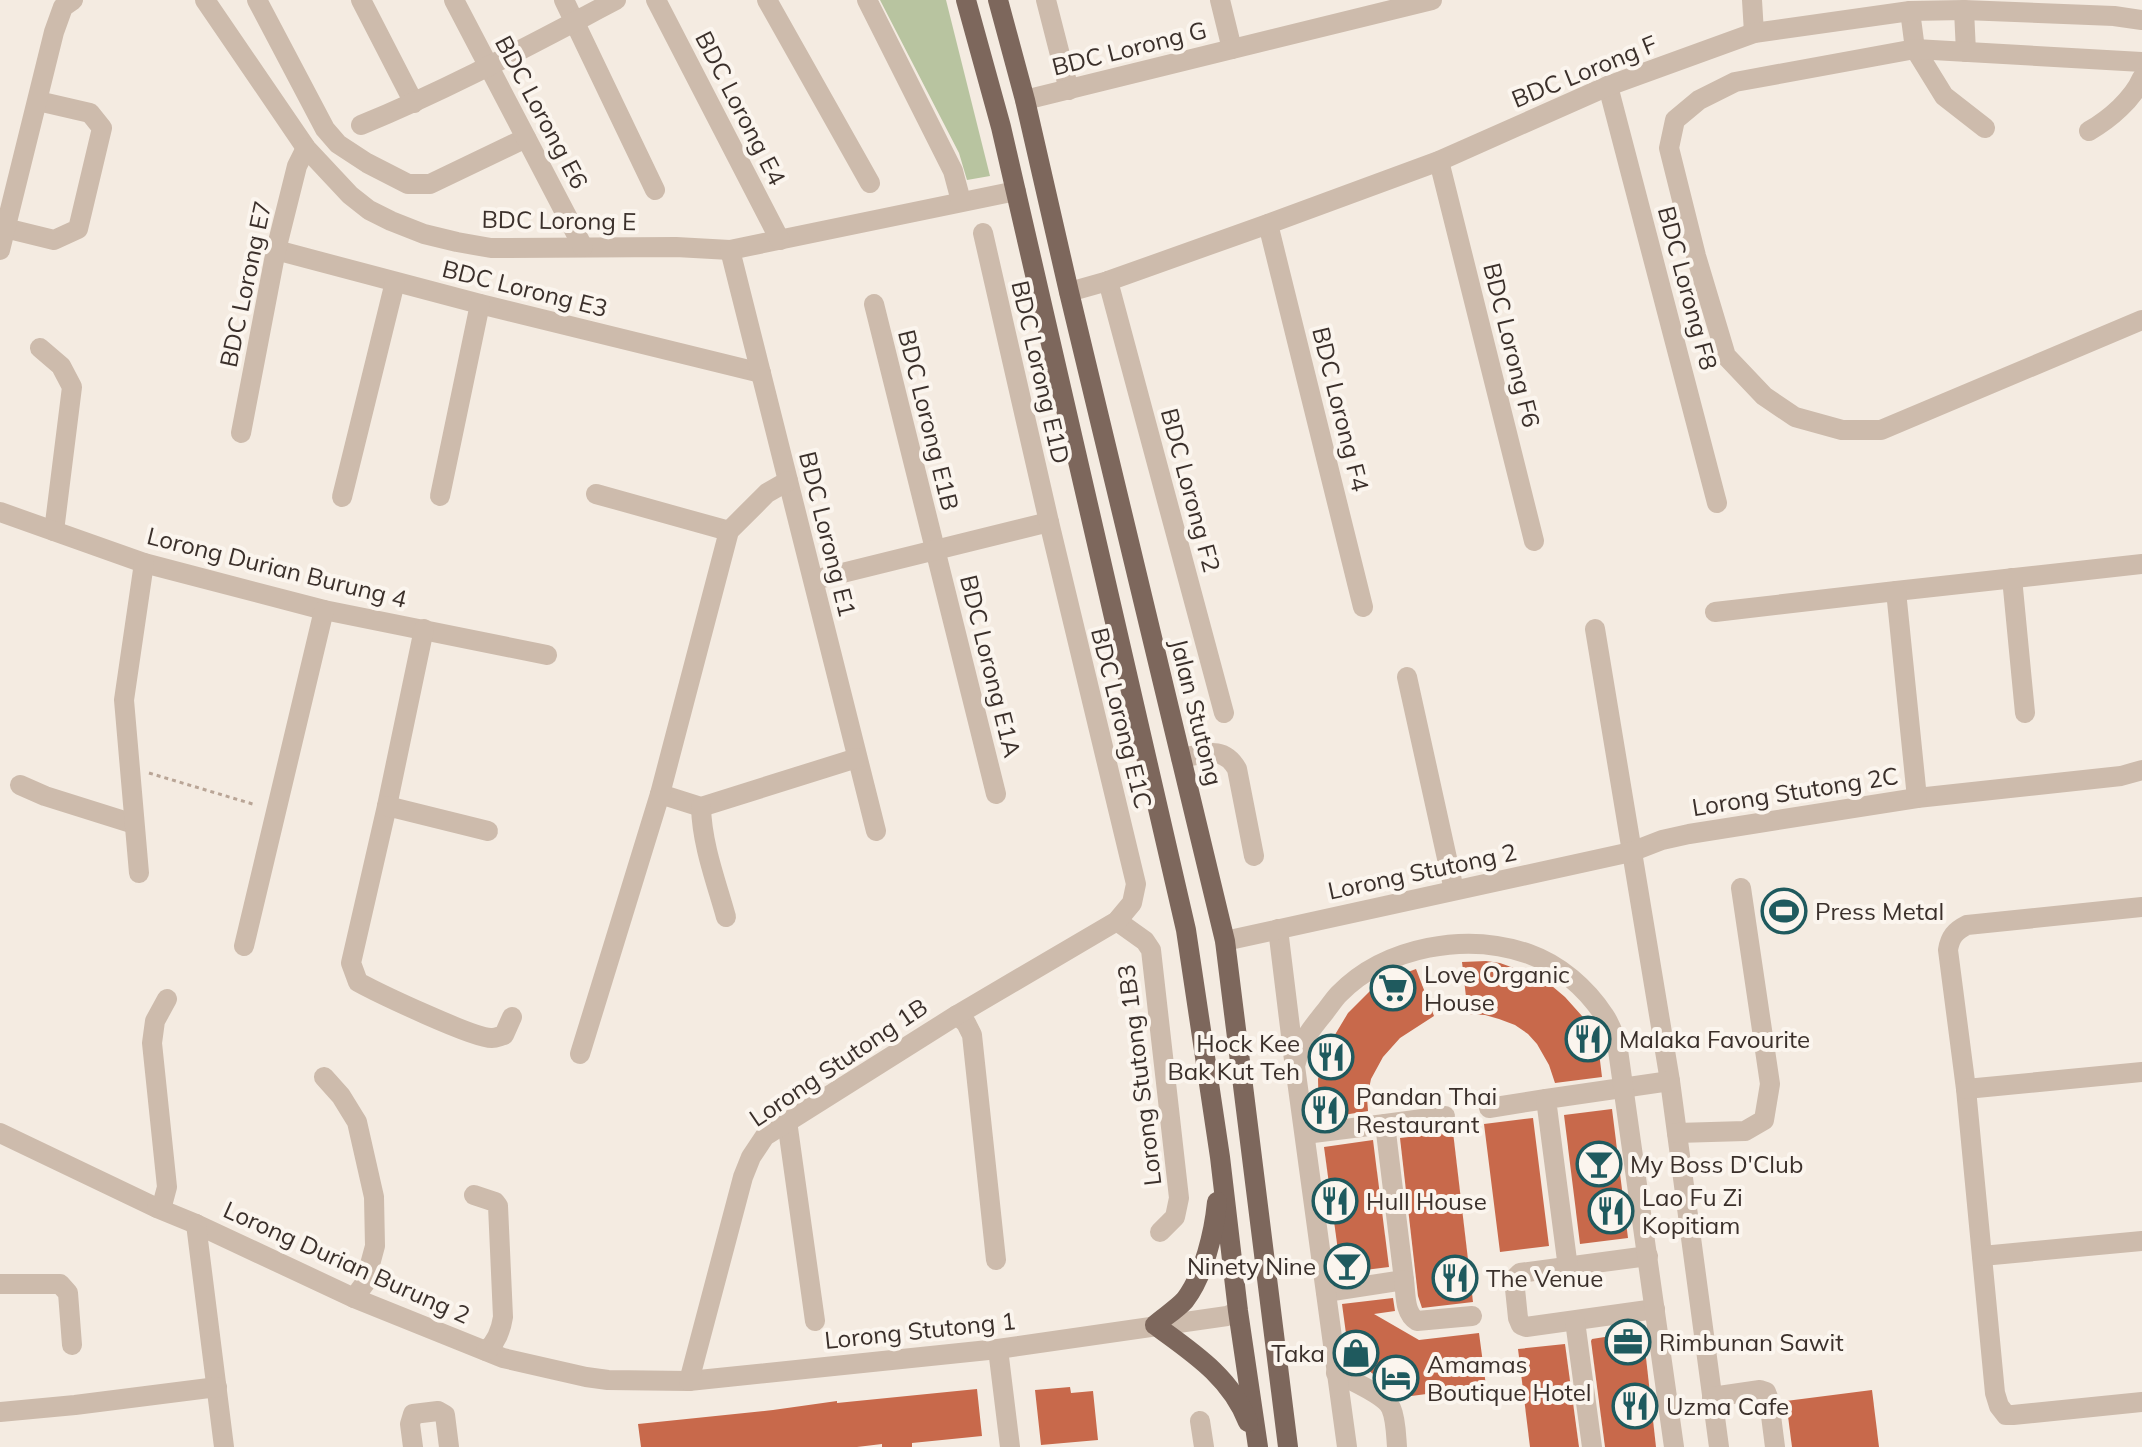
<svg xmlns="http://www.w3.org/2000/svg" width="2142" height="1447" font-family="Mulish,sans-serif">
  <rect width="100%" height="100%" fill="#f4ebe1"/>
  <path fill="#b8c4a0" d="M880,0H946L990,176L967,180L959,153Z"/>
  <g fill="#c8694b">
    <path d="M1486,961L1500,963L1525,972L1552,986L1565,997L1591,1026L1598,1044L1602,1077L1555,1083L1549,1065L1537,1044L1528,1034L1515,1025L1499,1019L1485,1015L1468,1014L1462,962Z"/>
    <path d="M1416,969L1434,1016L1400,1038L1383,1057L1371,1079L1367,1098L1368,1111L1319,1119L1318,1079L1330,1043L1348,1013L1371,990L1384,981Z"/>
    <path d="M1612,1109L1628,1238L1580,1244L1564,1115Z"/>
    <path d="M1533,1118L1549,1246L1500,1252L1484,1124Z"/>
    <path d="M1453,1132L1473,1302L1422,1308L1418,1296L1400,1138Z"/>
    <path d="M1373,1140L1389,1267L1341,1273L1324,1147Z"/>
    <path d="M1393,1298L1395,1311L1374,1314L1419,1340L1479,1333L1486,1386L1404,1397L1349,1356L1342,1304Z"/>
    <path d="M1643,1331L1656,1447H1605L1591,1341L1592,1339Z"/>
    <path d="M1565,1344L1579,1447H1530L1518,1349Z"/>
    <path d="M1070,1387L1071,1393L1093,1391L1098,1440L1041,1445L1035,1390Z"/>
    <path d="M977,1389L982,1436L912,1443V1447H882V1444L857,1447H641L638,1424L773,1410L837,1401V1403Z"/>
    <path d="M1872,1390L1879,1447H1792L1786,1401Z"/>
  </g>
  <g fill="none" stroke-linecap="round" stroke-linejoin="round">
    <path stroke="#b9a596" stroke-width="3" stroke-dasharray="4 4" stroke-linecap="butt" d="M149,773L256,805"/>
    <g stroke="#cdbbac" stroke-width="20">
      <path d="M205,0L306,148L350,195L369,210L391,221L424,234L457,242L491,248L676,247L730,250L1016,191"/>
      <path d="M257,0L325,129L338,144L367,163L408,184H430L526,138"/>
      <path d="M361,0L414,103"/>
      <path d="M454,0L583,247"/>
      <path d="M564,0L655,190"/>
      <path d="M656,0L780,240"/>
      <path d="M767,0L870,183"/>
      <path d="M867,0L953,171L961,201"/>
      <path d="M1046,0L1069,90"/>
      <path d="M1220,0L1232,49"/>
      <path d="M1752,0L1754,33"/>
      <path d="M1964,10L1966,52"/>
      <path d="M1910,11L1915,49L1944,96L1985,128"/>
      <path d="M2142,62L1915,49L1735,82L1699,100L1675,120L1669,148L1696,256L1726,356L1764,396L1795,417L1842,430H1881L2142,320"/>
      <path d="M1608,86L1717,503"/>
      <path d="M1025,100L1432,0"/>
      <path d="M361,125C449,89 532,44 616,0"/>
      <path d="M2089,131C2110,119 2133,99 2142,78"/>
      <path d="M1439,161L1534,541"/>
      <path d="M1268,224L1363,607"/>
      <path d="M5,228L54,240L78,229L102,128L90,113L38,101"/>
      <path d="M0,250L54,32L63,7L73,0"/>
      <path d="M276,250L480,304L761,373"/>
      <path d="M730,250L876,831"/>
      <path d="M1108,281L1224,713"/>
      <path d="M1069,292L1108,281L1268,224L1439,161L1608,86L1754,33L1910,11L1964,10L2114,16L2142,20"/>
      <path d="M874,304L996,794"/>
      <path d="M40,348L61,366L72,387L54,531"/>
      <path d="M241,433L276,250L297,166L306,148"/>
      <path d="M596,494L729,531"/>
      <path d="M440,496L480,304"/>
      <path d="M342,497L395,282"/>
      <path d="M0,512L144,563L324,610L547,655"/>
      <path d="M2012,578L2025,713"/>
      <path d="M814,580L1049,522"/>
      <path d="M1896,591L2142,564"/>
      <path d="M424,629L387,806L351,963L358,982C378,993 475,1039 492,1038C496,1038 500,1036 504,1035L512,1017"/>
      <path d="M1595,629L1670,1081L1719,1447"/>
      <path d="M1407,677L1454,890"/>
      <path d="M1181,758C1205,754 1223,745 1237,769L1254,856"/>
      <path d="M20,785L45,796L134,824"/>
      <path d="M660,794L701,807L857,758"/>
      <path d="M1917,798L2121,776L2142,770"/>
      <path d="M387,806L488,831"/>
      <path d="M701,807C702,845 716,881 726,917"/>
      <path d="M139,873L124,700L144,563"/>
      <path d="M2142,907L1967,925C1955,931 1950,937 1948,950L1966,1089L1995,1393L1999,1406L2006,1415H2013L2142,1402"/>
      <path d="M1117,921L1145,941L1151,950L1179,1198L1175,1217L1160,1232"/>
      <path d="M1278,929L1294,1060"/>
      <path d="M1225,941L1631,852L1662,840L1689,834L1917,798L1896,591L1715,612"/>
      <path d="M244,946L324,610"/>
      <path d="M957,1015L966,1023L972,1035L996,1260"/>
      <path d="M580,1054L660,794L729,531L767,493L788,481"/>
      <path d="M324,1077L341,1096L357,1122L374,1197L375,1246L365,1283L354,1298"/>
      <path d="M1966,1089L2142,1072"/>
      <path d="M1489,1108L1546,1099"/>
      <path d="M787,1121L815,1321"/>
      <path d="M1385,1124L1445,1116"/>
      <path d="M0,1133L157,1208L196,1224L354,1298L503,1358L586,1377L608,1380L689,1381L998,1349L1227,1316L1238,1311"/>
      <path d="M1677,1133L1745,1131L1764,1120L1770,1084L1741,888"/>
      <path d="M1305,1134L1385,1124L1404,1280L1326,1292"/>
      <path d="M474,1195L495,1202L498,1206L503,1317C501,1330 497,1342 486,1351"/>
      <path d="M157,1208L163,1202L167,1187L152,1043L155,1021L167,999"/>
      <path d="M196,1224L224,1447"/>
      <path d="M1648,1256L1520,1273L1514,1279L1518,1318L1521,1325L1526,1327L1655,1309"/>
      <path d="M1982,1256L2142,1241"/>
      <path d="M1568,1268L1546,1099L1670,1081"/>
      <path d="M1404,1280C1406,1294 1404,1313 1417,1321L1472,1316"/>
      <path d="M0,1284H60L68,1293L72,1345"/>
      <path d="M1575,1321L1592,1447"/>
      <path d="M998,1349L1010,1447"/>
      <path d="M1336,1373C1350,1380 1385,1395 1391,1408C1396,1419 1396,1435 1397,1447"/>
      <path d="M689,1381L743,1177L751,1157L765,1136L957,1015L1117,921L1132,903L1136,884L1049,522L983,233"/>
      <path d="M1712,1397L1760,1390L1766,1392L1769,1400L1775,1447"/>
      <path d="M0,1412L75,1405L217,1387"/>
      <path d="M1200,1421L1204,1447"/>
      <path d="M413,1447L410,1424L413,1414L438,1411L445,1415L449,1447"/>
      <path d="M1347,1447L1295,1066C1297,1059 1299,1050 1303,1043C1308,1032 1317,1022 1324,1013C1329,1007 1334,999 1339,994C1386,946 1467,932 1529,954C1560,965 1586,988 1604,1015C1610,1023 1613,1033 1617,1043L1674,1447"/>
    </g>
    <g stroke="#7d675c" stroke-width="20">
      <path d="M966,0L1001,127L1186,930L1220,1157L1238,1311L1258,1447"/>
      <path d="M998,0L1025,100L1069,292L1225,941L1288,1447"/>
      <path d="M1217,1202C1214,1233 1204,1275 1185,1300C1177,1309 1164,1317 1155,1325C1192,1352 1231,1377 1248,1422"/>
    </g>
  </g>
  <defs>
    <g id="stadium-ring" transform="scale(2.3)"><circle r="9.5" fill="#fbf5ee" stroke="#1f5a5e" stroke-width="1.5"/><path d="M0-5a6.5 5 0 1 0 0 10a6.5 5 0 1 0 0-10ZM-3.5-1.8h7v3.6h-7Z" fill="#1f5a5e"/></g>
    <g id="supermarket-ring" transform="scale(2.3)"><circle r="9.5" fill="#fbf5ee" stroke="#1f5a5e" stroke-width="1.5"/><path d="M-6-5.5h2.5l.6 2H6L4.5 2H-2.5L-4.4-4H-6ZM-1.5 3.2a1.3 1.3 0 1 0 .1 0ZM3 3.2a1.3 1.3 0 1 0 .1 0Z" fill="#1f5a5e"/></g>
    <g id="restaurant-ring" transform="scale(2.3)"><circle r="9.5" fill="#fbf5ee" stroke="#1f5a5e" stroke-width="1.5"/><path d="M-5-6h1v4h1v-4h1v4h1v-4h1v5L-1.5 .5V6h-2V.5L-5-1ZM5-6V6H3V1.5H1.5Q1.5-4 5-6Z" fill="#1f5a5e"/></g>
    <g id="bar-ring" transform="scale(2.3)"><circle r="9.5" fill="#fbf5ee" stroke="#1f5a5e" stroke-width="1.5"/><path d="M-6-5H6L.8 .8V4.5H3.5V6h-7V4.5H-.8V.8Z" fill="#1f5a5e"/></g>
    <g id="office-ring" transform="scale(2.3)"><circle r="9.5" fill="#fbf5ee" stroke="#1f5a5e" stroke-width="1.5"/><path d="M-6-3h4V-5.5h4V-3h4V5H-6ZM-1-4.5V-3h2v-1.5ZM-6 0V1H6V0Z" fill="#1f5a5e"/></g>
    <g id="shop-ring" transform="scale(2.3)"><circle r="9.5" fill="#fbf5ee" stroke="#1f5a5e" stroke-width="1.5"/><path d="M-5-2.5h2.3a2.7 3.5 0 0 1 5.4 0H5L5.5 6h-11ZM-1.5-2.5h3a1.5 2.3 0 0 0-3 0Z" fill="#1f5a5e"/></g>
    <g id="hotel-ring" transform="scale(2.3)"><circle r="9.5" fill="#fbf5ee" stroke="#1f5a5e" stroke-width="1.5"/><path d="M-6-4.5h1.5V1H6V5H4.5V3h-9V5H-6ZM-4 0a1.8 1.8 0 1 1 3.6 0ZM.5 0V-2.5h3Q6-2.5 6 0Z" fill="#1f5a5e"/></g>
  </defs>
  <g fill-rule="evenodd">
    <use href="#stadium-ring" x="1784" y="911"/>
    <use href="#supermarket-ring" x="1393" y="988"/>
    <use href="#restaurant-ring" x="1588" y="1039"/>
    <use href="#restaurant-ring" x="1331" y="1057"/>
    <use href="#restaurant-ring" x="1325" y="1110"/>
    <use href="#bar-ring" x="1599" y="1164"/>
    <use href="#restaurant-ring" x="1335" y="1201"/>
    <use href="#restaurant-ring" x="1611" y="1211"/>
    <use href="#bar-ring" x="1347" y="1266"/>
    <use href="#restaurant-ring" x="1455" y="1278"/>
    <use href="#office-ring" x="1628" y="1342"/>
    <use href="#shop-ring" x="1356" y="1353"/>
    <use href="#hotel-ring" x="1396" y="1378"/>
    <use href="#restaurant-ring" x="1635" y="1406"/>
  </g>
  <g text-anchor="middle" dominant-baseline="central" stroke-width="8" stroke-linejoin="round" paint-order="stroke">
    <g font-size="24" fill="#3b302b" stroke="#fbf5ee">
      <text transform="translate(1129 48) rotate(-14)">BDC Lorong G</text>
      <text transform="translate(1584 71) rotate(-22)">BDC Lorong F</text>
      <text transform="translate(741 108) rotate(63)">BDC Lorong E4</text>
      <text transform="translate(542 112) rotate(62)">BDC Lorong E6</text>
      <text transform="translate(559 220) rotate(1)">BDC Lorong E</text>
      <text transform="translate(245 284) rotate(-78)">BDC Lorong E7</text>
      <text transform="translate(525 288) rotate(14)">BDC Lorong E3</text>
      <text transform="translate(1688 288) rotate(75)">BDC Lorong F8</text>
      <text transform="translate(1512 345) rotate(76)">BDC Lorong F6</text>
      <text transform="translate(1041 372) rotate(77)">BDC Lorong E1D</text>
      <text transform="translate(1341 409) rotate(76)">BDC Lorong F4</text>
      <text transform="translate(929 420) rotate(76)">BDC Lorong E1B</text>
      <text transform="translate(1191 490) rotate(75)">BDC Lorong F2</text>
      <text transform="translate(828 534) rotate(76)">BDC Lorong E1</text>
      <text transform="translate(277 567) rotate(14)">Lorong Durian Burung 4</text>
      <text transform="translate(991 666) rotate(76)">BDC Lorong E1A</text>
      <text transform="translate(1197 712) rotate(76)">Jalan Stutong</text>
      <text transform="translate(1122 718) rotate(76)">BDC Lorong E1C</text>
      <text transform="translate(1795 791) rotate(-9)">Lorong Stutong 2C</text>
      <text transform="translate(1422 871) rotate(-12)">Lorong Stutong 2</text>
      <text transform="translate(838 1062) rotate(-34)">Lorong Stutong 1B</text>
      <text transform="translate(1139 1075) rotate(-97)">Lorong Stutong 1B3</text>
      <text transform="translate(347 1262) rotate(24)">Lorong Durian Burung 2</text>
      <text transform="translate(920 1330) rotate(-6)">Lorong Stutong 1</text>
    </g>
    <g font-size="24" fill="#3b302b" stroke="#fbf5ee" text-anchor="start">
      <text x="1815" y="911">Press Metal</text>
      <text x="1424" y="974">Love Organic<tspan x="1424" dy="28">House</tspan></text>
      <text x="1619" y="1039">Malaka Favourite</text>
      <text x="1300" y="1043" text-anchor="end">Hock Kee<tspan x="1300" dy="28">Bak Kut Teh</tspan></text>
      <text x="1356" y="1096">Pandan Thai<tspan x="1356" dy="28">Restaurant</tspan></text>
      <text x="1630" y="1164">My Boss D'Club</text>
      <text x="1642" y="1197">Lao Fu Zi<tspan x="1642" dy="28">Kopitiam</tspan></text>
      <text x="1366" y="1201">Hull House</text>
      <text x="1316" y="1266" text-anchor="end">Ninety Nine</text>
      <text x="1486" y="1278">The Venue</text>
      <text x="1659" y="1342">Rimbunan Sawit</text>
      <text x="1325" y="1353" text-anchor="end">Taka</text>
      <text x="1427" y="1364">Amamas<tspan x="1427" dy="28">Boutique Hotel</tspan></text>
      <text x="1666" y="1406">Uzma Cafe</text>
    </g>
  </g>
</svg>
